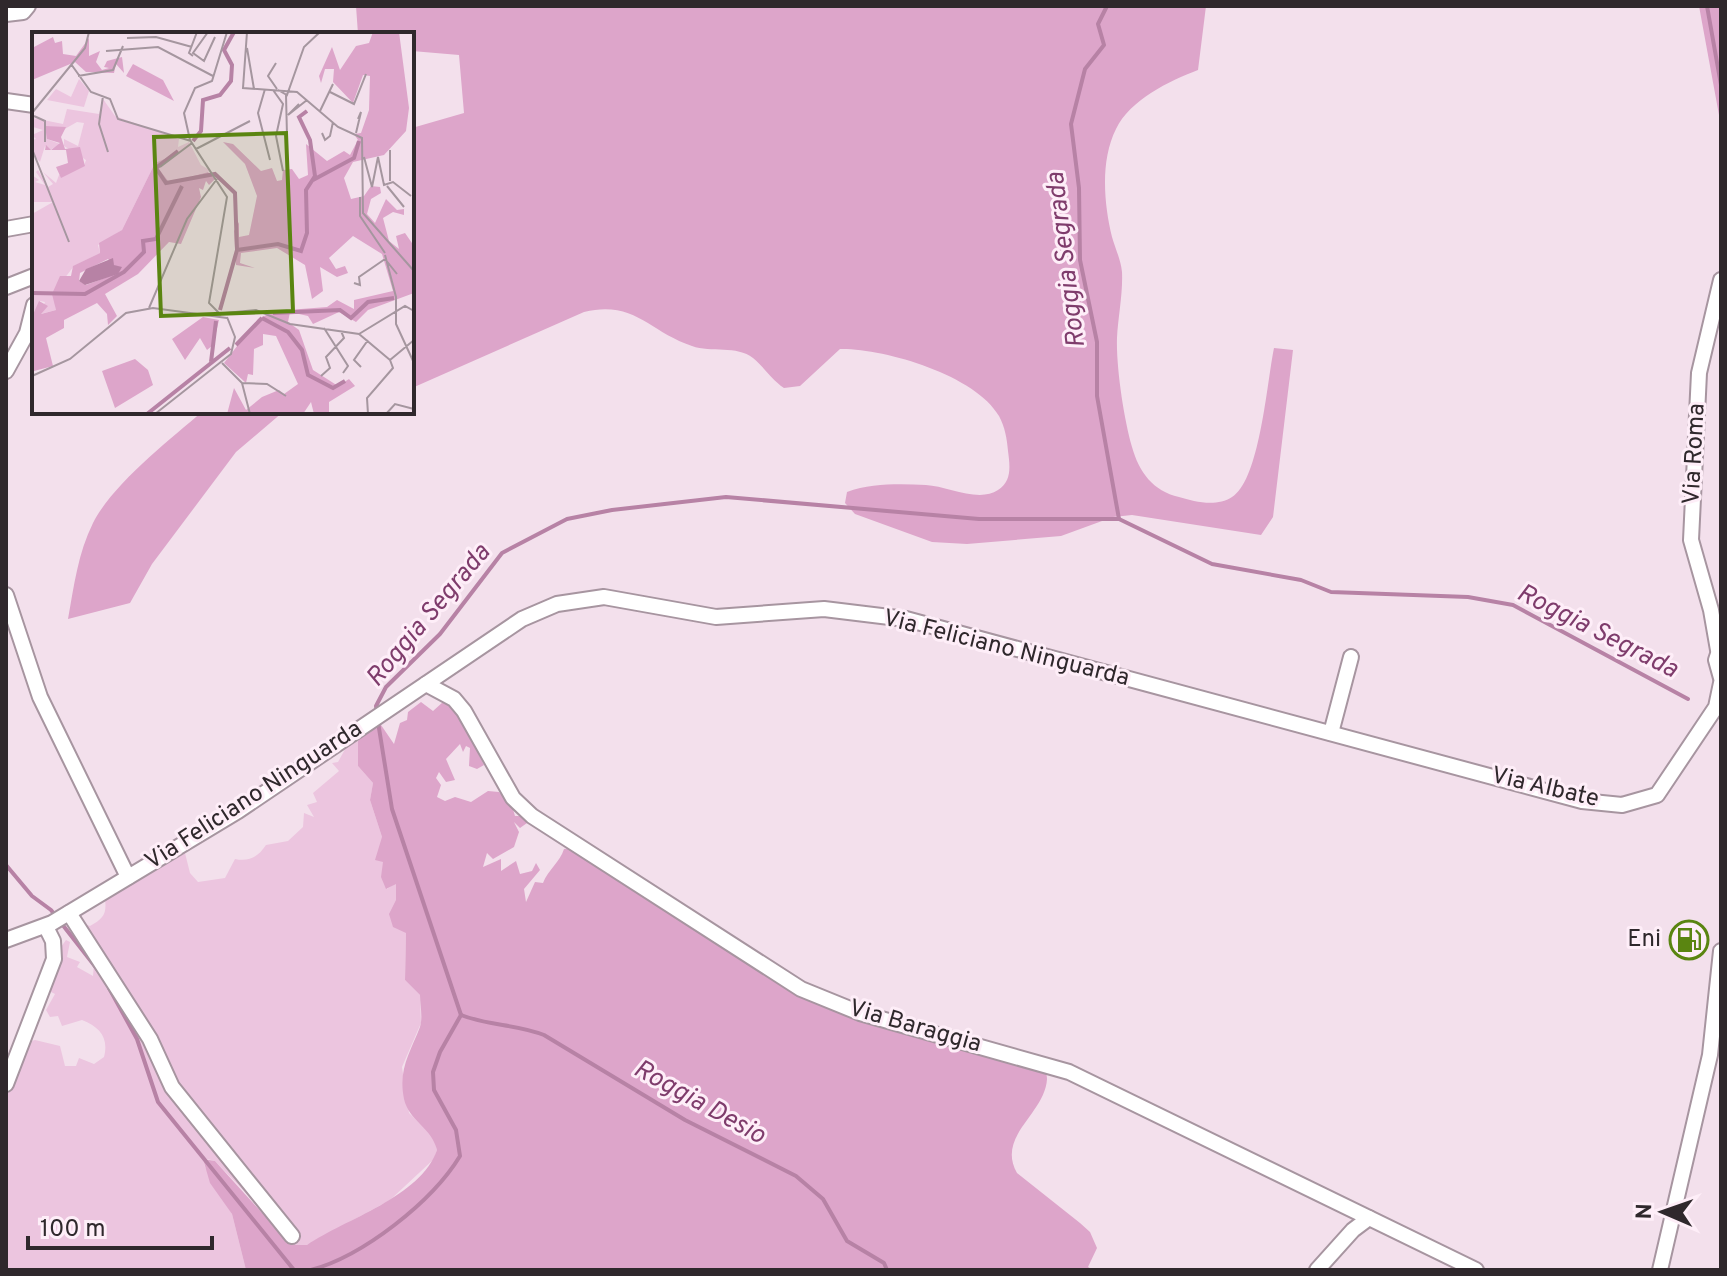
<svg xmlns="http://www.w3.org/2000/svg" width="1727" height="1276" font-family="Overpass,sans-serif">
  <rect width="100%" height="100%" fill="#f3e0ec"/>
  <path fill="#ecc5df" d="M358,741V766L373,783L370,800L382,837L387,889L396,883V900L406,933L405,980L420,995L421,1023L402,1067L409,1113L434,1137L437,1150L434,1159L390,1200L307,1245H296L215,1161L203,1158L205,1167L232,1214L246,1270H6V1095L28,1042L35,1040L60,1046L65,1066H76L79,1058L94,1064L104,1057C109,1038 100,1027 82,1020L62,1026L58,1016L50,1017L46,1010L55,994L49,991L61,956L58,944L61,947L66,940L70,942L67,957L80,962L77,967L93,976L94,964L73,933L82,923L90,926C103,919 107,914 105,899L178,853H185L190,873L198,882L225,878L235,859C249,862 258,857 266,845L288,841L303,827L304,813L314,817L307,805L317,802L313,793L339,771L332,763L338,762L349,742Z"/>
  <g fill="#dda5ca">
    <path d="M356,6H1206L1198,70C1169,81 1130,100 1116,129C1100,161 1104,204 1112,237C1115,248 1121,260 1122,272C1123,294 1118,317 1117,338C1116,367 1124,419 1132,447C1139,472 1153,491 1179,497C1195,502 1217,507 1232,497C1260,480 1267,381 1274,348L1293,350L1273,517L1261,535L1132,515L1113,517L1061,536L967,544L932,542L855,514L845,503L847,492C872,483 900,484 926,485C947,486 979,503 998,490C1012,481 1010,466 1008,451C1007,439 1005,427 999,416C976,375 883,348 840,349L800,386L784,388C771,379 764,367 753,358C737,345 711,353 692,346C649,332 635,300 584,312L412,388V128L464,113L459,55L412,51V34H358Z"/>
    <path d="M1699,6H1721V162L1719,115Z"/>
    <path d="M202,412H283L236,452L152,564L130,603L68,619C74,586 78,553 93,523C112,485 169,440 202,412Z"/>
    <path d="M421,702L433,711L443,702L457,710L484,765L477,769L469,766L470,748L466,746L463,752L460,744L446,759L455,780L446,782L439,772L436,778L441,785L437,797L445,801L455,797L471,802L488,791L499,792L512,806L515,816H521L527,823L520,828L514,822L519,832L514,847L493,859L487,853L483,867L501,859V871L516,861L520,874L532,871L536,863L540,870L524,889L526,902L535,882L543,883C548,870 560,862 564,849L594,846L764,960L840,1001L1043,1060C1044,1066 1047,1073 1047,1079C1045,1114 996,1136 1017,1173L1080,1223L1090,1232L1097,1248L1088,1267L1093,1270H246L232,1214L210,1183L203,1159L215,1161L284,1237L296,1245H307C345,1219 421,1197 437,1150C432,1128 409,1121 404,1099C398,1069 410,1053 420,1027C423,1017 420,1005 420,995L405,980L406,933L393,927L389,914L396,900V884L386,889L381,877L383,862L375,860L382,837L370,800L373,783L358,766V741L366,729L381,725L394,744L400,723L407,720L408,712Z"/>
  </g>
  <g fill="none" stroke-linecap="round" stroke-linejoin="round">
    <g stroke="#b782a5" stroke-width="4">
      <path d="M1107,6L1098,24L1104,45L1085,69L1071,124L1079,188L1080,260L1097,342V396L1119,519"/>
      <path d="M1707,6L1721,85"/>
      <path d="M377,714L376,706L386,687L440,634L502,553L567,519L612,510L726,497L979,519H1119L1212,564L1301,580L1331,592L1468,597L1513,605L1688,699"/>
      <path d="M378,722L392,809L461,1015"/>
      <path d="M6,865L32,896L51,910L101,974"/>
      <path d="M109,988L137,1039L158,1102L294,1270"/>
      <path d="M461,1015C488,1026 517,1024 544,1035L685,1120L796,1176L823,1199L847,1241L884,1263L887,1270"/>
      <path d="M311,1270C363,1256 432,1202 460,1156L456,1130L434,1090L433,1072L440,1052L461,1015"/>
    </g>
    <g stroke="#a795a0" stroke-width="18">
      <g id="minor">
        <path d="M6,14L23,12L28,6"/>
        <path d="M6,101L34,105"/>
        <path d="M6,229L34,224"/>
        <path d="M6,287L34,276"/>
        <path d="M6,371L27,333L34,305"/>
        <path d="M6,595L40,697L128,877"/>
        <path d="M1721,645L1716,660L1721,678"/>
        <path d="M1718,650L1711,610L1691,540L1699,373L1721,280"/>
        <path d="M426,684L454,699L464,711L513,798L532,816L801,989L860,1013L1069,1072L1476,1270"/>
        <path d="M1331,733L1351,657"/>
        <path d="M69,913L150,1039L172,1087L292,1236"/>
        <path d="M6,940L52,923L238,811L522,619L557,604L604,597L716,617L824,609L906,619L1582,801L1622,805L1657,795L1716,707L1721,683"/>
        <path d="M6,1084L54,959L53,941L46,927"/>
        <path d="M1317,1270L1353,1230L1369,1218"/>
        <path d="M1660,1270L1710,1055L1721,951"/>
      </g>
    </g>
    <use href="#minor" stroke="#fff" stroke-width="14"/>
  </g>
  <defs>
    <g id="fuel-ring" transform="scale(2)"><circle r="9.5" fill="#feeef8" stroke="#5a8511" stroke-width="1.5"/><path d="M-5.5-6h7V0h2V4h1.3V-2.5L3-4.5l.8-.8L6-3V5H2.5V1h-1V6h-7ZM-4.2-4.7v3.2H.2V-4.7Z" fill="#5a8511"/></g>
  </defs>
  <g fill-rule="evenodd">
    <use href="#fuel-ring" x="1689" y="940"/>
  </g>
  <g text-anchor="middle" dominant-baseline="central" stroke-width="6" stroke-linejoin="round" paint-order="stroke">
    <g font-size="24" fill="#2f282c" stroke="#feeef8">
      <text transform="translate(1695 454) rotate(-87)">Via Roma</text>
      <text transform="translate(1006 649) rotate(14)">Via Feliciano Ninguarda</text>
      <text transform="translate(1545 788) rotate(13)">Via Albate</text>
      <text transform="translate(254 796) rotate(-33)">Via Feliciano Ninguarda</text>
      <text transform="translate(915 1027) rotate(16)">Via Baraggia</text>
    </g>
    <g font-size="24" fill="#2f282c" stroke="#feeef8" text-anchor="end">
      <text x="1661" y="940">Eni</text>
    </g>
    <g font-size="26" font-style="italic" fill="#7f3c6c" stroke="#feeef8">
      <text transform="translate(1067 260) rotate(-97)">Roggia Segrada</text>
      <text transform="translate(429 616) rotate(-50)">Roggia Segrada</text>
      <text transform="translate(1597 632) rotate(27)">Roggia Segrada</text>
      <text transform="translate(699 1103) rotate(29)">Roggia Desio</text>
    </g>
  </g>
  <g transform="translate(32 32)">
    <rect width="382" height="382" fill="#f3e0ec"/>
    <path d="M47,47L57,59L52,75L15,68L24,57L39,65ZM71,67L83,84L147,107L146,115L157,110L169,133L179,139L137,150L127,137L130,129L123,131L90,198L66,213L68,221L42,234L22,260L24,278L8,282L13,270L8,269L6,282L0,285V182L21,170H0V143L7,148L3,150L13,153L4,140L6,138L16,155L21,152L11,140L24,151L27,143L52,134L54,128L32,114V107L46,114L52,91L45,90L15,107L28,112L18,118L13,114L8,130L0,122V129V108L4,107L0,103L11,98L1,95V86L31,92L35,77L67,82Z" fill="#ecc5df"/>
    <path d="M341,0H367L377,76L374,99L352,123L321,130L312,146L319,167L332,164L339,154L348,155L349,161L339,167L335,182L343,191L354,167L365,178L372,177V183L361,180L351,186L357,209L367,217L364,204L373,201L382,214V261L336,278L324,290L307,280L281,292L276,284L258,280L256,290L267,298L281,338L306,354L317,347L323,354L297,370V382H282L279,370L271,382H195L202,356L214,378L230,365L247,358L252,362L266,352L244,304L231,302V313L222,317L221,343L216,342L214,351L192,331L226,287L243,279L295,275L305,268L322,277V268L361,259L350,222L321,204L297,226L304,237L313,234L316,241L305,245L288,235L291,259L280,267L273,233L245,216L209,221L208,231L223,236L204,233L202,199L207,190V205L217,203L225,164L213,132L191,110L201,112L229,139L240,136L245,149L250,148L251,138L260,137L267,147L276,143L274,112L295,129L312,119L318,123L326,108L322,102L329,101L337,78L338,44L331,43L321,71L301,50L302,37H293L289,51L287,44L300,15L308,38L324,14L337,11ZM21,5L23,11L30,9L31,22L44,24L57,6V24L68,19L64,30L70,38L77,36L72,35L75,29L90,25L92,41L84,32L82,41L54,40L43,30L0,48L2,15ZM101,32L131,48L142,69L94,44ZM13,94L34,95L29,105L33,117L48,115L53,134L29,146L24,135L36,131L34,118H13L14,113L19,118L28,111L15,107ZM135,126L127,137L137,150L176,140L183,147L177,153L174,149L171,158L167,156L169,165L149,212L137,210L106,242L73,262L85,284L76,293L75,282L65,271L32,288V296L14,306L21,334L2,339L0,285L7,269L16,274L9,282L24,278L20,262L28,244H39L41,234L68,221L67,211L90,198L123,131ZM76,227L85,236L78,244L54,253L47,249L48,241ZM171,285L187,288L181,313L175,318L168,306L153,328L140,307ZM103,327L116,338L121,353L83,376L70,339Z" fill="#dda5ca" fill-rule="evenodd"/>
    <path d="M81,226L82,233L90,235L86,242L53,253L47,249L54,237Z" fill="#b782a5"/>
    <path fill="none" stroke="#b782a5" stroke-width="4" d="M161,109L169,99L171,68L188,63L199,49L200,33L192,18L202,0M146,119L124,136L134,151L183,142L203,161L205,218L188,278M281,148L322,126L327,109M205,218L246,212L269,219L275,201L274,158L283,144L278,108L267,85L275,79M0,261L53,262L92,240L112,220L111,209L124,207L150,154M241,281L308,278L319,286L336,270L362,266M230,286L256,300L270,318L276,343L301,356L313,349M204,313L230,286M179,330L184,289M115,382L198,316"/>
    <path fill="none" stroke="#a5969f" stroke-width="2" d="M176,0L161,21L172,29L183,5M215,0L211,56L265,60L306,95L330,106L331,181L382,239M95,6L124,5L160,15M215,16L222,57M74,19L126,15L181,44M161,24L157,21L165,0M244,31L236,44L245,57M39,32L59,60L78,67L86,87L159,109M46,44L81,38L91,14M233,57L226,81L238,128M241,58L251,72L244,104L251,139M246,58L255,63L272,15L288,0M298,60L322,72L334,42M254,63L255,104M71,64L67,92L76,120M267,72L256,83L275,68M288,79L301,52M0,81L53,16L57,0M2,84L13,89V110M290,101L293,108L298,104L301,90M324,101L329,80L326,87M0,117L37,210M164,117L218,89M358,118V149M332,125L340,155L346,125L352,153L361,150L379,164M128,135L160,111M382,143V173M355,154L372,175M328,165V184L353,221M353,223L364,265V292L382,331M322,251L328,253L327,245L353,227L365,242M117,276L155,187L185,147M193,281L224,278L258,292L327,302L358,328M189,283L177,271L195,165L158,108L152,81L163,56L180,49L195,0M292,296L316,334L311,341M327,302L373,274L382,279M358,328L382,308M190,331L210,351L218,382M329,335L322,328L336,308M0,344L38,327L94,281L121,276L195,286M289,344L298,336L294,325L312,306L309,299M210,351L235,352L254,364M123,382L199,322L203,305L195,285M336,382L335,366L361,336L358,328M354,382L363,372L382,377"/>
    <path fill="#5a8511" fill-opacity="0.15" stroke="#5a8511" stroke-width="4" d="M254,101L261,279L129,284L122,105Z"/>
    <rect width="382" height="382" fill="none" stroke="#2f282c" stroke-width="4"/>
  </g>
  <rect width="1727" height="1276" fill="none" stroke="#2f282c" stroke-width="16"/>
  <g transform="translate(1663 1212) rotate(272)" stroke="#feeef8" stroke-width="6" paint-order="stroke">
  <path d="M0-6L14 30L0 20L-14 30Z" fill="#2f282c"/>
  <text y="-12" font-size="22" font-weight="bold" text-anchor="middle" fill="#2f282c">N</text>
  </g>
  <path d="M28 1236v12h184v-12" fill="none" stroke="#2f282c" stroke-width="4"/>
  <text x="40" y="1236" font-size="24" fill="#2f282c" stroke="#feeef8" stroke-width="6" paint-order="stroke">100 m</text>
</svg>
